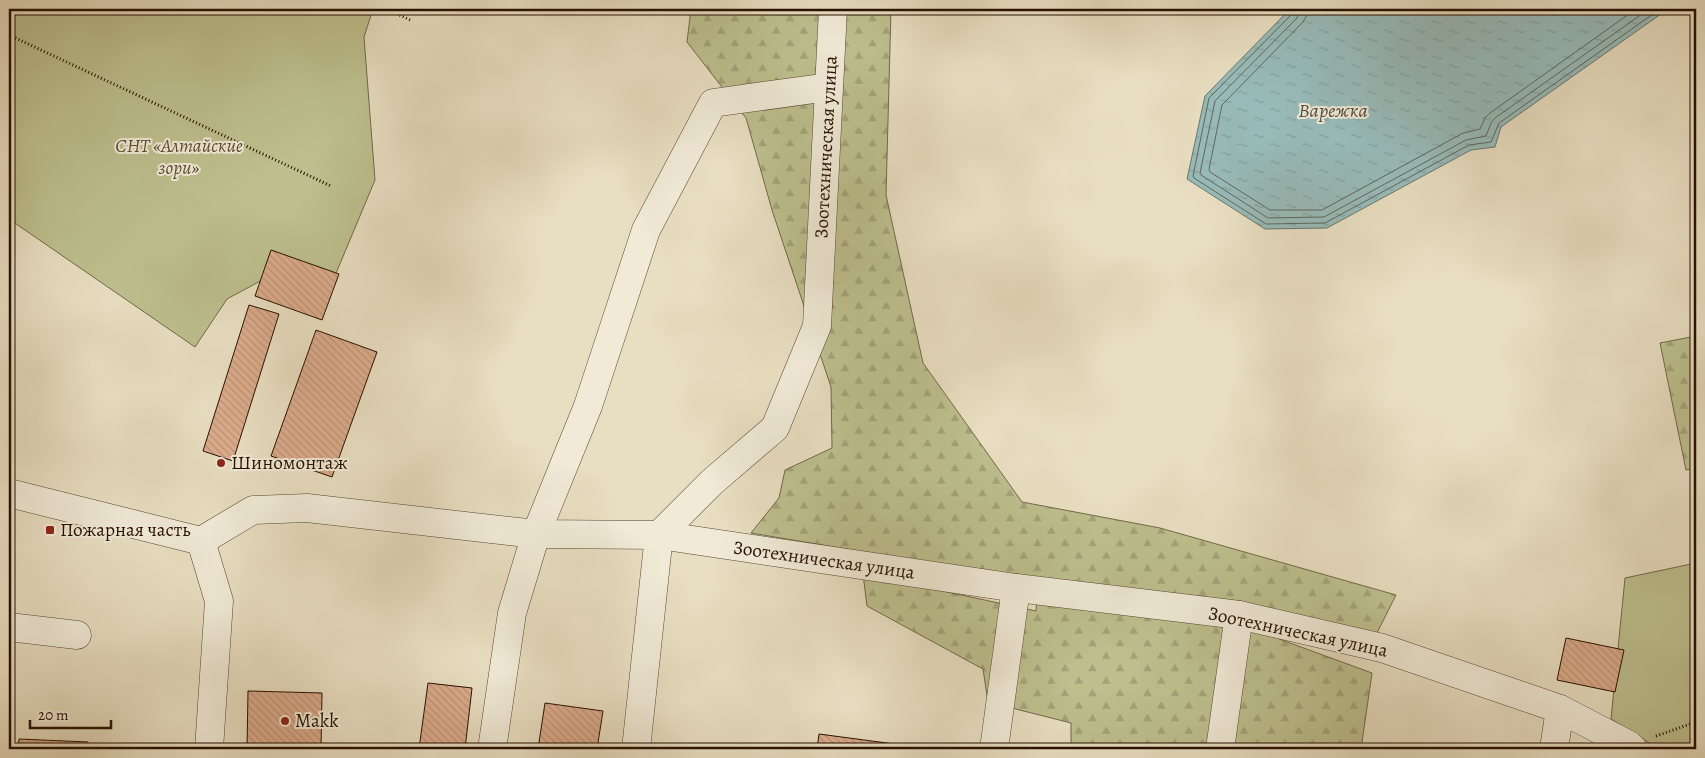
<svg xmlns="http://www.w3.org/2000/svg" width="1705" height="758" font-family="Alegreya,serif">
  <defs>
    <pattern id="forest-firs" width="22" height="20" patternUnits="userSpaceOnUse" patternTransform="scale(1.25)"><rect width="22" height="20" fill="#bdbf8e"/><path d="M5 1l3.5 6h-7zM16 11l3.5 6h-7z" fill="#a2a379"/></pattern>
    <pattern id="water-ripples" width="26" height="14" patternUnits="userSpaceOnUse" patternTransform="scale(1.25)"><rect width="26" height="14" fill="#98bbb9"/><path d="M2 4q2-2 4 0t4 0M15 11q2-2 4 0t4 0" fill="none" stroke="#83a09d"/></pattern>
    <pattern id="building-back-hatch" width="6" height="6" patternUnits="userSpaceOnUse" patternTransform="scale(1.25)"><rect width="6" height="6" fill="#dbab8b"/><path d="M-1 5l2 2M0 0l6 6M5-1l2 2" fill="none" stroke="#bc9276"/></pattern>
  </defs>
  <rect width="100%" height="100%" fill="#e8dec1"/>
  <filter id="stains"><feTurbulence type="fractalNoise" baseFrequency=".004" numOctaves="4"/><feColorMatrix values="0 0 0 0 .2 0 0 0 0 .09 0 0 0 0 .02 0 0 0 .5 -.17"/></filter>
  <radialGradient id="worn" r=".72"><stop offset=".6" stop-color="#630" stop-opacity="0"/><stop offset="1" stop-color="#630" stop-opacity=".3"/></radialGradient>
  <g fill="#bdbf8e" stroke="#726847">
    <path d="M9,9H373L364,37L375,180L319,314L266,278L227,299L195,347L9,219Z"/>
    <path d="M1696,563V749H1659L1611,719L1625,578Z"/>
  </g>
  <g fill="url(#forest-firs)" stroke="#726847">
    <path d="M691,9H891L886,195L923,363L1022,502L1160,528L1396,595L1376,635L1287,616L1279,639L1372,673L1361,749H1071V723L988,702L983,669L867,606L863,574L1036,611L1038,581L751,533L779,498L785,470L832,448L831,387L772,210L746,118L687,42Z"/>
    <path d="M1696,336V468L1686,470L1660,343Z"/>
  </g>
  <path fill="url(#water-ripples)" stroke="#6b776f" d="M1290,9H1668L1501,127L1495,147L1471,150L1327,228L1265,229L1187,179L1205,96Z"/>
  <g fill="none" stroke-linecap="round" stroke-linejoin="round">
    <g stroke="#60665c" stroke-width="1">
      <path d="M1293,9L1292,14L1209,98L1193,176L1194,178L1266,224L1325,223L1469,145L1491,142L1499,123L1660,9"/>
      <path d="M1300,9L1297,18L1215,101L1200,173L1201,175L1268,218L1324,217L1466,140L1486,136L1491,123L1495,118L1649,9"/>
      <path d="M1307,9L1306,17L1302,23L1222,105L1209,169L1210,172L1270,210H1322L1463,133L1480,129L1485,118L1490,113L1636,9"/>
    </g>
  </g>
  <g fill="url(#building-back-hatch)" stroke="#271000">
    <path d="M271,250L339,274L322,320L255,296Z"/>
    <path d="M249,305L279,314L233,461L203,451Z"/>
    <path d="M316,330L377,352L332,477L271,456Z"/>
    <path d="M1566,638L1624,650L1615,692L1557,680Z"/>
    <path d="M428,683L472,688L465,749H419Z"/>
    <path d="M248,691L322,693L321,749H247Z"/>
    <path d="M545,703L603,711L597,749H538Z"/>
    <path d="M819,734L932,749H817Z"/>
    <path d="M19,739L88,742L87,749H18Z"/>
  </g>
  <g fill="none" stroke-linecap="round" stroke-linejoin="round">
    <g stroke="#574430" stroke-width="29">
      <g id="minor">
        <path d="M9,493L201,541"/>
        <path d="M659,535L712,482L775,428L817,326L833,9"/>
        <path d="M201,541L253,510L307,508L536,534L659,535L1016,588L1239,615L1382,648L1560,709L1629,745L1633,749"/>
        <path d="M201,541L219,601L209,749"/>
        <path d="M9,627L77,635"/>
        <path d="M492,749L512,613L536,534L588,406L646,230L713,103L829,87"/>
        <path d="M636,749L659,535"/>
        <path d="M994,749L1016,588"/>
        <path d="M1220,749L1239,615"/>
        <path d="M1554,749L1560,709"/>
      </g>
    </g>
    <g stroke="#271000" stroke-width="3" stroke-dasharray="1 2.5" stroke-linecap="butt">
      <path d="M387,9L410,20"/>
      <path d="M9,35L331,186"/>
      <path d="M1656,736L1696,722"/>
    </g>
    <use href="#minor" stroke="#f0ead7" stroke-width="28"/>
  </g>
  <g fill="#8f2418" stroke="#f0ead7" stroke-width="2">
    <circle cx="221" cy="463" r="5"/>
    <rect x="45" y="525" width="10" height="10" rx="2.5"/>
    <circle cx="285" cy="721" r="5"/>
  </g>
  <g text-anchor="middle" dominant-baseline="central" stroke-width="4" stroke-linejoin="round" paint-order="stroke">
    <g font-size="19" font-style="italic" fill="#5c4d32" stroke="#f0ead7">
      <text x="179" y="146">СНТ «Алтайские<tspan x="179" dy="22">зори»</tspan></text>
    </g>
    <g font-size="19" fill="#271000" stroke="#f0ead7">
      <text transform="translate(826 147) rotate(-87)">Зоотехническая улица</text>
      <text transform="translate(824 560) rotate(8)">Зоотехническая улица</text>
      <text transform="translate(1298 632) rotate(12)">Зоотехническая улица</text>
    </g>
    <g font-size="19" fill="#271000" stroke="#f0ead7" text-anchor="start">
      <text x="231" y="463">Шиномонтаж</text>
      <text x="60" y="530">Пожарная часть</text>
      <text x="295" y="721">Makk</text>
    </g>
    <g font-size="20" font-style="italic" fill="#4f4c41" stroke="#f0ead7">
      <text x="1333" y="110">Варежка</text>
    </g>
  </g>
  <rect width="1705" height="758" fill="none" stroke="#e8dec1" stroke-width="30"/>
  <rect x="10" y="10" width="1685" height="738" fill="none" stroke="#271000" stroke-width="2.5"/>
  <rect x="15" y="15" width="1675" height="728" fill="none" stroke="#271000"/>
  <path d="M30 720v8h81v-8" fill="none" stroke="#271000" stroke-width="2.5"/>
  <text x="38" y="720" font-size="15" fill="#271000" stroke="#f0ead7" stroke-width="4" paint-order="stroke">20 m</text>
  <rect width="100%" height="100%" filter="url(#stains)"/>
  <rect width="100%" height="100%" fill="url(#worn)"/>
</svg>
